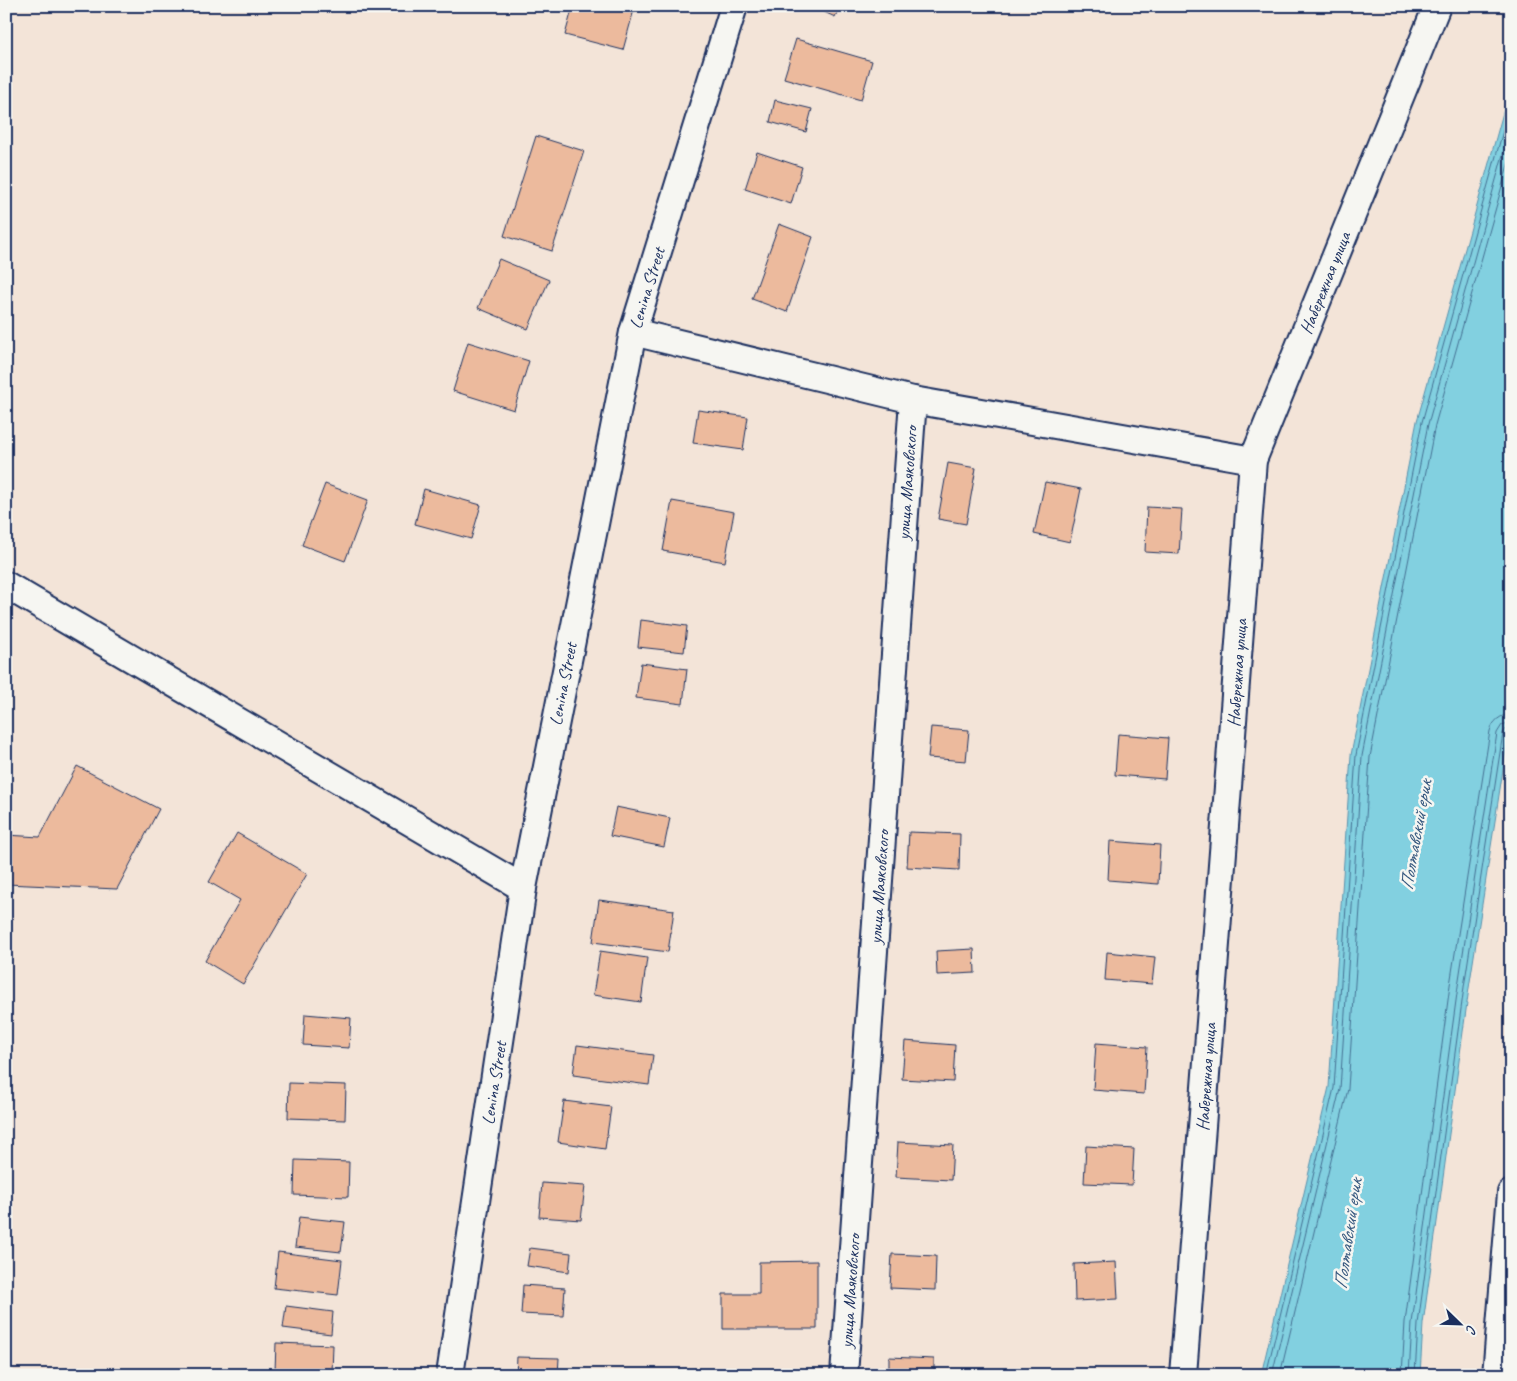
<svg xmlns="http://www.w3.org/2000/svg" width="1517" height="1381" font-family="Caveat,sans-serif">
  <rect width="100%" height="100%" fill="#f3e4d8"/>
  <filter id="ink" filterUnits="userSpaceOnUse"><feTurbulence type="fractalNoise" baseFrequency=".02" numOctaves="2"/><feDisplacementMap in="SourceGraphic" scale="10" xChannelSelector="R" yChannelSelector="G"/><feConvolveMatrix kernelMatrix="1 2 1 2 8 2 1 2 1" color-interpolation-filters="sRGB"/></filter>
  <g filter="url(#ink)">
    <path fill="#82d0e0" stroke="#5990ac" d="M1511,84V718L1469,988L1423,1324L1420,1375H1261L1329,1087L1351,755L1417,421Z"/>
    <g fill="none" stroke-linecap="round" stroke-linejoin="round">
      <g stroke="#446f92" stroke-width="1">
        <path d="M1266,1375L1334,1088L1356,755L1422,422L1511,102"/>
        <path d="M1272,1375L1340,1089L1362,756L1428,424L1511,126"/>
        <path d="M1280,1375L1348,1089L1370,757L1435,425L1511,154"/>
        <path d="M1402,1375L1405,1322L1450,985L1490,731C1493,721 1500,715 1511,714"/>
        <path d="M1409,1375L1412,1323L1458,986L1497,733L1502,725L1511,722"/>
        <path d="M1415,1375L1418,1324L1464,987L1503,733L1506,729L1511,728"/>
      </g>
    </g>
    <g fill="#ecba9d" stroke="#1b2f5e">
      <path d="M573,6H635L623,50L565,35Z"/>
      <path d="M811,6H840L835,17Z"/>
      <path d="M796,39L872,61L861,100L784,78Z"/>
      <path d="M775,100L812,109L806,132L770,122Z"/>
      <path d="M536,136L584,151L552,251L504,236Z"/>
      <path d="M757,152L802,167L791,204L745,189Z"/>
      <path d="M779,224L813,237L787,312L752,299Z"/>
      <path d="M499,259L549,280L528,329L478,308Z"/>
      <path d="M468,342L529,361L514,410L453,391Z"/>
      <path d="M698,410L748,417L743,450L693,443Z"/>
      <path d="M948,463L976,468L966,524L938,519Z"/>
      <path d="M1045,482L1081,489L1070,542L1034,534Z"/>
      <path d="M325,484L368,500L345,561L302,545Z"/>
      <path d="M424,489L481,505L471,539L415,524Z"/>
      <path d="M672,501L734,512L725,562L663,551Z"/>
      <path d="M1147,507L1182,509L1179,554L1145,552Z"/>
      <path d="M641,620L687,626L684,652L638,647Z"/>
      <path d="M641,663L687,669L683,704L636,698Z"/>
      <path d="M931,727L969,730L966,761L928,758Z"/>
      <path d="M1118,734L1168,738L1165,779L1115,775Z"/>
      <path d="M77,766L159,809L117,889L6,884V835L40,837Z"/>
      <path d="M616,807L670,818L664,847L610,836Z"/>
      <path d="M909,832L960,834L959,870L907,867Z"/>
      <path d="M237,833L307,874L243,984L205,961L240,900L209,882Z"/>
      <path d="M1110,841L1160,845L1158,884L1108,880Z"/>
      <path d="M599,900L674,910L668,952L593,942Z"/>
      <path d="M974,949L975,973L937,975L936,951Z"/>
      <path d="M600,951L647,958L641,1002L593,995Z"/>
      <path d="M1107,952L1155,957L1152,984L1105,980Z"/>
      <path d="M305,1014L351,1018L349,1048L303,1045Z"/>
      <path d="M905,1041L955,1045L953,1082L902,1079Z"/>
      <path d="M1096,1043L1147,1047L1144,1094L1093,1090Z"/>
      <path d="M577,1045L653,1055L649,1085L573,1075Z"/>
      <path d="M289,1083L346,1085L345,1120L288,1118Z"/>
      <path d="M564,1101L611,1107L605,1149L558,1142Z"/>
      <path d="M898,1142L953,1145L951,1180L896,1177Z"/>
      <path d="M1086,1146L1134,1149L1132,1185L1084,1183Z"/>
      <path d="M295,1160L349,1162L348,1197L294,1195Z"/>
      <path d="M542,1183L585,1186L581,1220L539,1217Z"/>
      <path d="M299,1217L345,1222L341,1252L295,1247Z"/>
      <path d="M530,1248L571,1253L569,1272L527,1266Z"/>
      <path d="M278,1252L342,1260L338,1295L274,1288Z"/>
      <path d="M892,1254L936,1256L935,1290L890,1288Z"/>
      <path d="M817,1261V1329H723V1294H759V1262Z"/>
      <path d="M1116,1262L1118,1299L1075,1301L1074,1264Z"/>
      <path d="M523,1285L565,1288L563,1316L521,1314Z"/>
      <path d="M286,1306L333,1312L331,1334L283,1328Z"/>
      <path d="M276,1343L333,1345L332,1373L275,1371Z"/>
      <path d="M517,1357L559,1358L558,1375H516Z"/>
      <path d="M889,1357L934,1359V1375H889Z"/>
    </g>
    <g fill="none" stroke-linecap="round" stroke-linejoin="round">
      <g stroke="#1b2f5e" stroke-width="30">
        <g id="street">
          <path d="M633,332L913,400L1253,460"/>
          <path d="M6,585L523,888"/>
          <path d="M450,1375L523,888L633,332L734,6"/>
          <path d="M844,1375L913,400"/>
          <path d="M1183,1375L1253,460L1437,6"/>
          <path d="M1496,1375L1511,1193"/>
        </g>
      </g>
      <use href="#street" stroke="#f6f6f2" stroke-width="26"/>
    </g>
  </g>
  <g text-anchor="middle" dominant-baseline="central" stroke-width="5" stroke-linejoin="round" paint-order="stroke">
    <g font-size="18" fill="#1b2f5e" stroke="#f6f6f2">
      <text transform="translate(1325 283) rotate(-68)">Набережная улица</text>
      <text transform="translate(647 288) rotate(-73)">Lenina Street</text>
      <text transform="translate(907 483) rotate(-86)">улица Маяковского</text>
      <text transform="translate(1237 673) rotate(-86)">Набережная улица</text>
      <text transform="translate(563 684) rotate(-79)">Lenina Street</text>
      <text transform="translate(879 887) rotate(-86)">улица Маяковского</text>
      <text transform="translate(1206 1077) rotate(-86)">Набережная улица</text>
      <text transform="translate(494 1083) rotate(-81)">Lenina Street</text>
      <text transform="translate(850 1291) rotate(-86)">улица Маяковского</text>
    </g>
    <g font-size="19" font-style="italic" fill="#35577e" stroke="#f6f6f2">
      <text transform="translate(1416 835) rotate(-80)">Полтавский ерик</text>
      <text transform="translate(1348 1234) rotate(-82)">Полтавский ерик</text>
    </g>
  </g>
  <rect width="1517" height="1381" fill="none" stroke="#f6f6f2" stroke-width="25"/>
  <rect x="12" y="12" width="1492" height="1356" fill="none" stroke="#1b2f5e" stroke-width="2" filter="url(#ink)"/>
  <g transform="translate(1460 1324) rotate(113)" stroke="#f6f6f2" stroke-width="4" paint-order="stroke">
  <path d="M0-4L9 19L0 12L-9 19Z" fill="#1b2f5e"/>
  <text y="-8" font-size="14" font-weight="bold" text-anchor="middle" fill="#1b2f5e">С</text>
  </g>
</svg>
